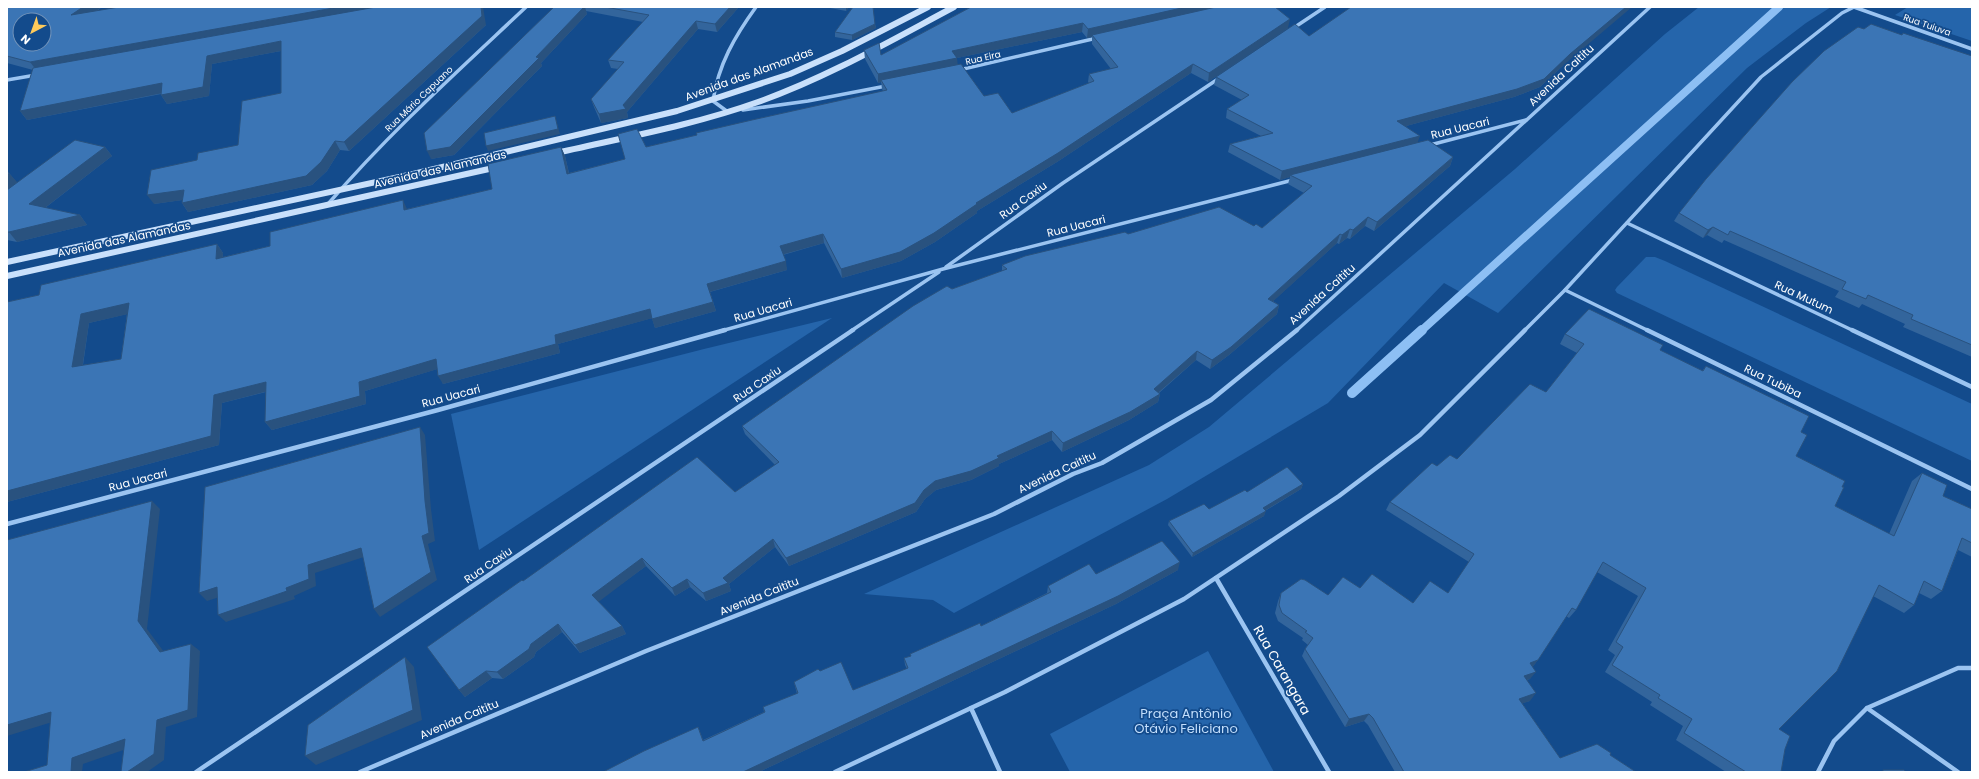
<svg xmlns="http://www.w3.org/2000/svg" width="1979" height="779" font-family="Poppins,sans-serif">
  <rect width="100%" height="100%" fill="#134b8c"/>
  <g fill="#2565ab">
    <path d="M1699,7H1831L1806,23L1747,68L1498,313L1444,283L1328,403L1167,499L954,613L933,600L864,594L1149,465L1209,427L1515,169L1665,34Z"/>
    <path d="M1908,7H1972V41L1895,15Z"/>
    <path d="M1646,257H1655L1665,261L1972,404V461L1617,293L1615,290L1617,287Z"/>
    <path d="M832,318L479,550L451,414L704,349Z"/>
    <path d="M1208,651L1274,772H1070L1050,734Z"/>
  </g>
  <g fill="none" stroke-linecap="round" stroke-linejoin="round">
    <path stroke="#8dbff4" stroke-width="8" d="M1421,331L1779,7"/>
    <path stroke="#8dbff4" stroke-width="10" d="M1352,393L1422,330"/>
    <g stroke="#9bc4f1" stroke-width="3.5">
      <path d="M1854,7L1972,49"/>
      <path d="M1292,29L1325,7"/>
      <path d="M959,70L1097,38"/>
      <path d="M7,80L36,75"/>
      <path d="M743,110L808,101L886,86"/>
      <path d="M728,112L713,101C718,65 735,36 756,7"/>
      <path d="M1430,145L1526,120"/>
      <path d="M328,204C389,133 458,71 526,7"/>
      <path d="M1627,223L1854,331"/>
      <path d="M946,267L1063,183L1218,79"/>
      <path d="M1565,290L1649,331"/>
      <path d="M721,331L943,269L1293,180"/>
      <path d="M851,331L939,272"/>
      <path d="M1296,331L1650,7"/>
      <path d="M1524,331L1565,290L1761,77L1842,13L1854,7"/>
    </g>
    <g stroke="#9bc4f1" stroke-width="4.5">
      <path d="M1647,330L1972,489"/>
      <path d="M1852,330L1972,387"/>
      <path d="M7,524L438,410L725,330"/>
      <path d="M1216,578L1329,772"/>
      <path d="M971,708L1000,772"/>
      <path d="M1867,708L1958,772"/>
      <path d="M196,772L853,330"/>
      <path d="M360,772L646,651L994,514L1073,474L1102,463L1211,400L1297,330"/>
      <path d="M835,772L1005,692L1184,599L1339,496L1420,435L1525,330"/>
      <path d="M1818,772L1834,741L1867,708L1958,668H1972"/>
    </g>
    <g stroke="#c9e0fb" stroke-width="6">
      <path d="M552,154C621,138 691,126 758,102C826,78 890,41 954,7"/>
      <path d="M7,262L413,174L677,111L790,74L842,51L928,7"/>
      <path d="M7,276L498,167"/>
    </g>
  </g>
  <g fill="#33659c" fill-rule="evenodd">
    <path d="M7,7H102L97,11L486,25L349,151L340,150L327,171L312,185L188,212L182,203V200L154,204L197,160L238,145L281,93V51L212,64L209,96L167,104L161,95V94L27,120L20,111L33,70L7,63Z"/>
    <path d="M554,7H739L717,32L698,29L627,112L628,118L601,123L594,107L591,99L618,69L611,68L608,60L643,22L586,11L587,14L541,63L542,66L454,155L431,159Z"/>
    <path d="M825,7H849L846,11Z"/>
    <path d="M971,7L1288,28L1208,82L1191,73L1057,162L977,211V213L935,242L901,261L842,278L824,243L783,255L787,270L710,292L716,311L655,328L652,318L558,344L560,353L443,384L437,369L365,391L366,404L272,430L265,422L266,392L222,403L219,445L7,502V302L39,295L217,244L223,253V257L270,246L407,209L492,189L561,147L565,156L569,173L625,159L646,147L883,91L882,89L881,82L878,83L865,59L864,50L881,55ZM1082,32L1087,38L1092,37V44L1111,69L1089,74L1088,82L1089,83L1012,113L984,96L957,65V58ZM127,314L121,359L83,365L89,323Z"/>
    <path d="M875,24L876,28L852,40L835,37V32Z"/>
    <path d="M1864,29L1901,35L1972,56V357L1903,327L1905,324L1862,304L1859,308L1835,297L1839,291L1724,240L1722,243L1707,235L1703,238L1674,221L1679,213Z"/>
    <path d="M1309,36L1566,63L1540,87L1514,97L1406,126L1418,143L1453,157L1450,166L1374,231L1365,226L1350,239L1347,238L1339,244L1337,243L1273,301L1279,305L1277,314L1229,355L1210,369L1196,360L1159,393L1160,394L1158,402L1129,420L1062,452L1052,440L999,464V466L971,480L936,490L925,499L916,512L789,566L775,547L729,584L731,591L706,601L690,587L675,596L646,566L598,601L622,626L626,634L580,653L562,632L536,652L534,657L503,679L492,678L465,697L459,690L523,581L735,492L775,465L745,434L742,426L952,289L1002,271V265L1128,234L1254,226L1262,228L1304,193L1288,184L1290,177L1280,180L1228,152L1230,144L1261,136L1226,118L1227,109L1242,100L1214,85L1216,77Z"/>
    <path d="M105,147L112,156L45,208L80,215L87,225L17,242L7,240V172L9,173L17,183Z"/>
    <path d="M1565,334L1660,350L1702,371L1706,366L1801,432L1796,456L1842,487L1835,506L1889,534L1912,481L1922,473L1943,496L1972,509V557L1958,550L1942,591L1931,599L1919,593L1914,605L1904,613L1873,596L1779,729L1785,749L1781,772H1726L1676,740L1683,726L1650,705L1652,702L1605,672L1615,655L1608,650L1638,596L1597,572L1576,610L1569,618L1566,616L1538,660L1533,666L1530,679L1527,680L1530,701L1522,703L1560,758L1610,755L1636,772H1395L1368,725L1364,721L1345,727L1302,656L1305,649L1308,645L1302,640L1303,638L1278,621L1275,613L1278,601L1281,593L1328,595L1360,588L1413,603L1448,593L1469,562L1386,510L1390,502L1437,466L1457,459L1546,392L1577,353L1560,344Z"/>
    <path d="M1303,484L1301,489L1265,511L1264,516L1192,557L1168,525L1169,521L1209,509L1247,492Z"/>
    <path d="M1178,570L1116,604L759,772H603L698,727L703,740L764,712L763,707L797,694L794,682L820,671L853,690L907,669L905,665L904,658L911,656L910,654L981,626L1047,593L1048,586L1096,574Z"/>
  </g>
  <g fill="#29527f">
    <path d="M83,7H102L77,24L71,15Z"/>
    <path d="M339,7H392L37,71L30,62Z"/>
    <path d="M481,7H483L486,25L349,151L344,142Z"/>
    <path d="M584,7H585L587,14L541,63L542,66L454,155L431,159L427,151L536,57Z"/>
    <path d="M730,7H739L717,32L715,24Z"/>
    <path d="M846,7H849L846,11Z"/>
    <path d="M1186,7H1223L1092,35V37L1087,38L1088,29Z"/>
    <path d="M1626,7H1632L1566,63L1540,87L1514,97L1395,129L1397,121L1570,54Z"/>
    <path d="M1290,19L1288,28L1208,82L1209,73Z"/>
    <path d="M696,21L698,29L627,112L628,118L601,123L599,114L623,105Z"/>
    <path d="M1083,23L1082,32L957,58L958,67L881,80V82L878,83V74L952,51Z"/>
    <path d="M875,24L876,28L852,40V35Z"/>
    <path d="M281,41L286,50L212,64L209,96L167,104L161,95L207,56Z"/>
    <path d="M1193,64L1191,73L1057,162L977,211V213L935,242L901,261L842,278L841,269L976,203Z"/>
    <path d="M162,83L168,92L27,120L20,111Z"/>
    <path d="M555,116L560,134L488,151L486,146Z"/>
    <path d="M1420,136L1417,144L1290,175V177L1280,180L1282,171Z"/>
    <path d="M335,141L340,150L327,171L312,185L188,212L182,203Z"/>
    <path d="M105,147L112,156L37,214L29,204Z"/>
    <path d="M561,147L565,156L571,183L567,174Z"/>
    <path d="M1453,157L1450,166L1374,231L1377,222Z"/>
    <path d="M9,173L17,182L12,202L7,196V179Z"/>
    <path d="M184,190L190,199L154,204L147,195Z"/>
    <path d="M403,200L407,209L404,210Z"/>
    <path d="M80,215L87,225L17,242L9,232Z"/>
    <path d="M1368,217L1365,226L1350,239L1353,230Z"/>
    <path d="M1713,227L1707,235L1703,238L1708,230Z"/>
    <path d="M1350,229L1347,238L1339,244L1342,235Z"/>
    <path d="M823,234L824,243L781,255L780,246Z"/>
    <path d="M1340,234L1337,243L1266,308L1268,299Z"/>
    <path d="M217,244L223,253L222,268L216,259Z"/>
    <path d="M786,261L787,270L709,292L707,284Z"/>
    <path d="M713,302L716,311L655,328L652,319Z"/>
    <path d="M129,303L137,312L89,323L81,376L72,367L81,314Z"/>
    <path d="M1279,305L1277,314L1229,355L1210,369L1212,360Z"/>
    <path d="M650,309L653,318L558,344L560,353L443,384L438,376L555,335Z"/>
    <path d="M1197,351L1196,360L1152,398L1154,389Z"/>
    <path d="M436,359L441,368L365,391L366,404L272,430L265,422L359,382Z"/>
    <path d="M266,382L272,390L222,403L219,445L7,502V491L214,395Z"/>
    <path d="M1160,394L1158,402L1129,420L1062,452L1063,443Z"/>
    <path d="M420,427L425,435L431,509L435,541L428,544L437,580L380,617L374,609L422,536L425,501Z"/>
    <path d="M1052,431V440L999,464V466L971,480L936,490L925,499L916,512L789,566L786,558L924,490L935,481L997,456Z"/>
    <path d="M1303,484L1301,489L1261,513L1263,508Z"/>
    <path d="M152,501L160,509L147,629L170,660L160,652L138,621Z"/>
    <path d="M1266,511L1264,516L1192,557L1193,553Z"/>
    <path d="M773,539L775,547L729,584L731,591L706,601L703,593Z"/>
    <path d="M361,548L367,556L315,573L316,586L294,596L295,599L226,622L218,615L286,588L308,565Z"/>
    <path d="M642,558L646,566L597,603L592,595Z"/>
    <path d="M1180,562L1178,570L1116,604L759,772H743Z"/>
    <path d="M687,579L690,587L675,596L672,588Z"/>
    <path d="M217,587L226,595L207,601L199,593Z"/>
    <path d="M558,624L562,632L536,652L534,657L503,679L497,672L531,644Z"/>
    <path d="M622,626L626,634L580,653L575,645Z"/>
    <path d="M191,644L200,651L197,717L166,727L164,760L147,772H127L157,720Z"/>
    <path d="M405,657L414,667L422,720L316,765L305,756Z"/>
    <path d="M1538,660L1532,668L1530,663Z"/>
    <path d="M486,671L492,678L465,697L459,690Z"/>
    <path d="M1536,672L1530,679L1518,683L1524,676Z"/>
    <path d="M1536,693L1530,701L1512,707L1519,699Z"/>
    <path d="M51,712L62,719L7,736V725Z"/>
    <path d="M1369,714L1364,721L1345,727L1349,719Z"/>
    <path d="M125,739L135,746L83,764L82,772H71L72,758Z"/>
  </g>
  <g fill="#3b75b5" stroke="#29527f" fill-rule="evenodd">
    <path d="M7,7H83L71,15L119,7H339L30,62L7,56ZM20,20H44V44H20Z"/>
    <path d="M376,7H481L482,16L344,142L335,141L321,162L306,176L182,203L184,190L147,195L151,170L197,160L198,153L238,145L242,101L281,93V41L207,56L203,87L161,95L162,83L20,111L33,68Z"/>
    <path d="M554,7H584L536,57L539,58L450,147L427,151L424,133Z"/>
    <path d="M605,7H730L715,24L696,21L623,105L626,109L599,114L591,99L624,62L608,60L649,15Z"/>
    <path d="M853,7H873L875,24L852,35L835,32Z"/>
    <path d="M971,7H1186L1088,29L1083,23L952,51L957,58L878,74L864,50L879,43L881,55Z"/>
    <path d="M1216,7H1275L1290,19L1209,73L1193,64L1058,153L976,203L977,204L934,233L900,252L841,269L823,234L780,246L786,261L707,284L713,302L652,319L650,309L555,335L556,344L438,376L436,359L359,382L360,396L265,422L266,382L214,395L211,436L7,491V302L39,295L41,285L217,244L216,259L270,246V232L403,200L404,210L492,189L488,164L561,147L567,174L625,159L618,134L637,129L646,147L697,135L696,133L752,120L887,90L881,80L961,64L984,96L998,93L1012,113L1094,81L1089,74L1118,67L1092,35ZM129,303L121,359L72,367L81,314Z"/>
    <path d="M1351,7H1626L1570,54L1544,79L1517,89L1397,121L1420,136L1282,171L1230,144L1273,133L1227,109L1249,95L1216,77L1295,24L1309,36Z"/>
    <path d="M1871,24L1902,35L1903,33L1972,56V345L1911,319L1913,315L1868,295L1866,299L1842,289L1846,282L1730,231L1728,235L1713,227L1708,230L1679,213L1706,179L1792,82L1824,51L1858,27L1864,29Z"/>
    <path d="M555,116L558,129L486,146L484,133Z"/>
    <path d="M75,140L105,147L29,204L80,215L9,232H7V190Z"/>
    <path d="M1428,140L1453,157L1377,222L1368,217L1353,230L1350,229L1342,235L1340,234L1268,299L1279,305L1231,347L1212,360L1197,351L1154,389L1160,394L1130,412L1063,443L1052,431L997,456L999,458L971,471L935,481L924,490L915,503L786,558L773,539L723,578L728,583L703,593L687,579L672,588L642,558L592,595L622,626L575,645L558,624L531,644L529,649L497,672L486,671L459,690L427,647L522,580L523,581L697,457L735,492L779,462L742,426L913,306L947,286L952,289L1007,269L1002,265L1025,256L1125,232L1128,234L1219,207L1254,226L1256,224L1262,228L1312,186L1290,175Z"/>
    <path d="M7,172L9,173L7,179Z"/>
    <path d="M1589,309L1663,345L1660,350L1703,371L1706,366L1809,416L1801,432L1807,435L1796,456L1845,481L1842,487H1844L1835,506L1894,536L1922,473L1947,485L1943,496L1972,509V543L1962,538L1942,591L1924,581L1914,605L1879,585L1837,671L1779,729L1790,736L1785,749L1781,772H1746L1684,733L1692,719L1658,698L1660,695L1612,665L1623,647L1616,642L1646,588L1603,562L1576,610L1572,608L1538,660L1530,663L1536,672L1524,676L1536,693L1519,699L1560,758L1597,744L1611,753L1610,755L1636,772H1404L1373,718L1369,714L1349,719L1305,649L1313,638L1305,632L1307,631L1282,613L1279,605L1281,593L1301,579L1305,580L1328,595L1343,577L1360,588L1372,574L1413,603L1430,581L1448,593L1474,554L1390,502L1432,463L1437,466L1450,455L1457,459L1530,384L1546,392L1584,344L1565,334Z"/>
    <path d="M420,427L425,501L429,533L422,536L431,572L374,609L361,548L308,565L309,579L286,588L287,591L218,615L217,587L199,593L205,487Z"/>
    <path d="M1287,467L1303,484L1263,508L1266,511L1193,553L1169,521L1204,504L1209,509L1245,490L1247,492Z"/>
    <path d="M152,501L138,621L160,652L191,644L188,710L157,720L154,754L127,772H121L125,739L72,758L71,772H24L47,765L51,712L7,725V540Z"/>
    <path d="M1162,541L1180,562L1118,596L743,772H603L644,751L698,727L703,741L765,712L763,707L798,693L794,682L818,669L820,671L841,662L853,690L908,668L904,658L911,656L910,654L980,623L981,626L1051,592L1048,586L1089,564L1096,574Z"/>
    <path d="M405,657L413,710L305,756L308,725Z"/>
    <path d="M1883,770H1904L1906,772H1883Z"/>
  </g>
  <g text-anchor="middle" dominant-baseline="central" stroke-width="3.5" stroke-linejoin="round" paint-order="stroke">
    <g font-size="9" fill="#fff" stroke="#134b8c">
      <text transform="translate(1927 25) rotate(19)">Rua Tuiuva</text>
      <text transform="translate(983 58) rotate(-13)">Rua Eira</text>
      <text transform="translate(419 99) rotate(-44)">Rua Mário Capuano</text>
    </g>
    <g font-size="11" fill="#fff" stroke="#134b8c">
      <text transform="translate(749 74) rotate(-20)">Avenida das Alamandas</text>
      <text transform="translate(1561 75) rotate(-43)">Avenida Caititu</text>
      <text transform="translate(1460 128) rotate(-14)">Rua Uacari</text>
      <text transform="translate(440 169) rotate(-13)">Avenida das Alamandas</text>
      <text transform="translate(1023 200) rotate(-36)">Rua Caxiu</text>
      <text transform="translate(1076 226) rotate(-14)">Rua Uacari</text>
      <text transform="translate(124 239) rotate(-12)">Avenida das Alamandas</text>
      <text transform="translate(1322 294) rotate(-42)">Avenida Caititu</text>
      <text transform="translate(1804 297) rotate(25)">Rua Mutum</text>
      <text transform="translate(763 310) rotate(-16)">Rua Uacari</text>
      <text transform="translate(1773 381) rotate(26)">Rua Tubiba</text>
      <text transform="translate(757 384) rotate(-34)">Rua Caxiu</text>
      <text transform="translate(451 396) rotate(-15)">Rua Uacari</text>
      <text transform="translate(1057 472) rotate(-25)">Avenida Caititu</text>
      <text transform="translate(138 480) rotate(-15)">Rua Uacari</text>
      <text transform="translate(488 565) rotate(-34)">Rua Caxiu</text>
      <text transform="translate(759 596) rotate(-22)">Avenida Caititu</text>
      <text transform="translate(459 719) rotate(-23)">Avenida Caititu</text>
    </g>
    <g font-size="13" fill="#fff" stroke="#134b8c">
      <text transform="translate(1282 670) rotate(60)">Rua Carangara</text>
    </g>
    <g font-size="13" fill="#c2defc" stroke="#134b8c">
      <text x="1186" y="713">Praça Antônio<tspan x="1186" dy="15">Otávio Feliciano</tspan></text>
    </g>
  </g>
  <rect width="1979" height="779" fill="none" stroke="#ffffff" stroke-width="16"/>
  <g transform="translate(32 32) rotate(221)"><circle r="19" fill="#134b8c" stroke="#7193ba"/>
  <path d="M0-3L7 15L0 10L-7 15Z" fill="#ffcb5b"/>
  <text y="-6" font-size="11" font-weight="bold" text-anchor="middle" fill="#ffffff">N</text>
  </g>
</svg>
